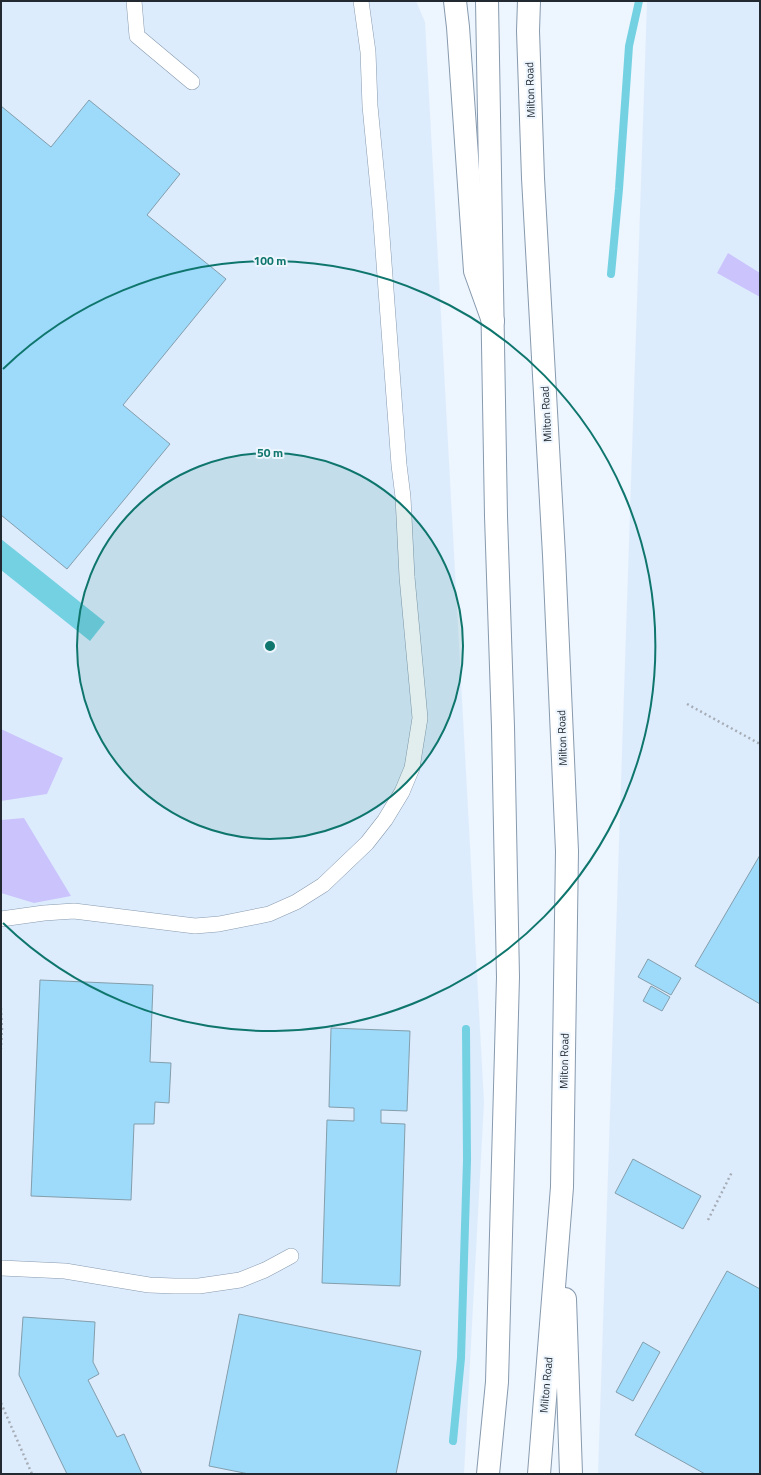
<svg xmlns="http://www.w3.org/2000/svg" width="761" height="1475" font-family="'Titillium Web',sans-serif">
  <rect width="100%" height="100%" fill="#edf5fe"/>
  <g fill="#ddecfd">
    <path d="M1,1H416L425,22L484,1102L464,1474H1Z"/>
    <path d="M647,1H760V1474H598Z"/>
  </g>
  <g fill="#cbc4fc">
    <path d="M728,253L760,273V297L717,273Z"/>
    <path d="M1,729L63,758L47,794L1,801Z"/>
    <path d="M24,818L71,896L34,903L1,893V820Z"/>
  </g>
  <path fill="#73d1e2" d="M1,539L105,622L90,641L1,570Z"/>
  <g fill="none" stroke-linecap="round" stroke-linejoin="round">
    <g stroke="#73d1e2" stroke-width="8">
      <path d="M611,274L619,189L629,46L639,1"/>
      <path d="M453,1441L461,1358L467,1160L466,1029"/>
    </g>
  </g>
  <g fill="#9edaf9" stroke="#839eac">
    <path d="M89,100L180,174L147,215L226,279L123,405L170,444L67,569L1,515V106L51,147Z"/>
    <path d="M760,855V1004L695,966Z"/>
    <path d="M648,959L681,978L671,995L638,977Z"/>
    <path d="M40,980L153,985L150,1062L171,1063L169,1103L155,1102L154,1124H134L131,1200L31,1196Z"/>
    <path d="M651,986L670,997L662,1011L643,1001Z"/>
    <path d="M331,1028L410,1031L407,1111L381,1110V1123L405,1124L400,1286L322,1283L327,1120L354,1121V1108L329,1107Z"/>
    <path d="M633,1159L701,1196L683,1229L615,1193Z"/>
    <path d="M727,1271L760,1289V1474H705L635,1435Z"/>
    <path d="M239,1314L421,1351L396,1474H249L209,1466Z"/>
    <path d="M23,1317L95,1322L93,1362L99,1374L88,1380L117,1437L124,1434L142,1474H67L19,1375Z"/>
    <path d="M643,1342L660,1352L633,1401L616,1392Z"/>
  </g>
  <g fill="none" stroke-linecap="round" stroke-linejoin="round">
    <g stroke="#879aae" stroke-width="16">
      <g id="service">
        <path d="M134,1L137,36L192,82"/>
        <path d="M1,919L44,913L74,911L195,926L219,924L269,914L296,902L323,885L367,843L385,820L402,792L412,768L420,718L407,577L403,497L399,465L380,209L370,106L368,52L361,1"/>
        <path d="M1,1268L65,1271L149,1285L174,1286H199L240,1280L265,1270L291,1256"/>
      </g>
    </g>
    <g stroke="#879aae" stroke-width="24">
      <g id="primary">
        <path d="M487,1L496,516L503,727L508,977L497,1382L488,1474"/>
        <path d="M529,1L528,31L533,178L554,555L567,851L562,1187L539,1474"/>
        <path d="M565,1299L571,1474"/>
      </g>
    </g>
    <g stroke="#879aae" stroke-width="24">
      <path id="trunk" d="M455,1L458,27L475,271L493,321"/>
    </g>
    <g stroke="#a6adb6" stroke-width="2.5" stroke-dasharray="2 3" stroke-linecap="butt">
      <path d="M687,704L760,744"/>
      <path d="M1,1008L2,1029L1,1049"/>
      <path d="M708,1220L732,1172"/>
      <path d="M1,1403L32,1474"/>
    </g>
    <use href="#service" stroke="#fff" stroke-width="15"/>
    <use href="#primary" stroke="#fff" stroke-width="22"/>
    <use href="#trunk" stroke="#fff" stroke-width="22"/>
  </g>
  <circle cx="270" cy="646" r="193" fill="#0f766e" fill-opacity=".12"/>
  <g fill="none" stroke="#0f766e" stroke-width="2">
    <circle cx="270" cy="646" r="193"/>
    <path d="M3 369A385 385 0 1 1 3 923"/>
  </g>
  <g text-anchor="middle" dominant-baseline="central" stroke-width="4" stroke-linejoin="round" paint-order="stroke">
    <g font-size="11" fill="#222931" stroke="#edf5fe">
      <text transform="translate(530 90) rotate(-92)">Milton Road</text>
      <text transform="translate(546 414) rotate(-93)">Milton Road</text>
      <text transform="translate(562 738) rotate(-92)">Milton Road</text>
      <text transform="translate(564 1061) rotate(-89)">Milton Road</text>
      <text transform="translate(546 1385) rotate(-85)">Milton Road</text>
    </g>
  </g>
  <circle cx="270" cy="646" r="6" fill="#0f766e" stroke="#edf5fe" stroke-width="2"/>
  <g font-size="12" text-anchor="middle" font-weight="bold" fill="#0f766e" stroke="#edf5fe" stroke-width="4" stroke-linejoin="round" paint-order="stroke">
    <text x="270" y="265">100 m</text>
    <text x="270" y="457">50 m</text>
  </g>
  <rect width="761" height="1475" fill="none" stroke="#222931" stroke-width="4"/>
</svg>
